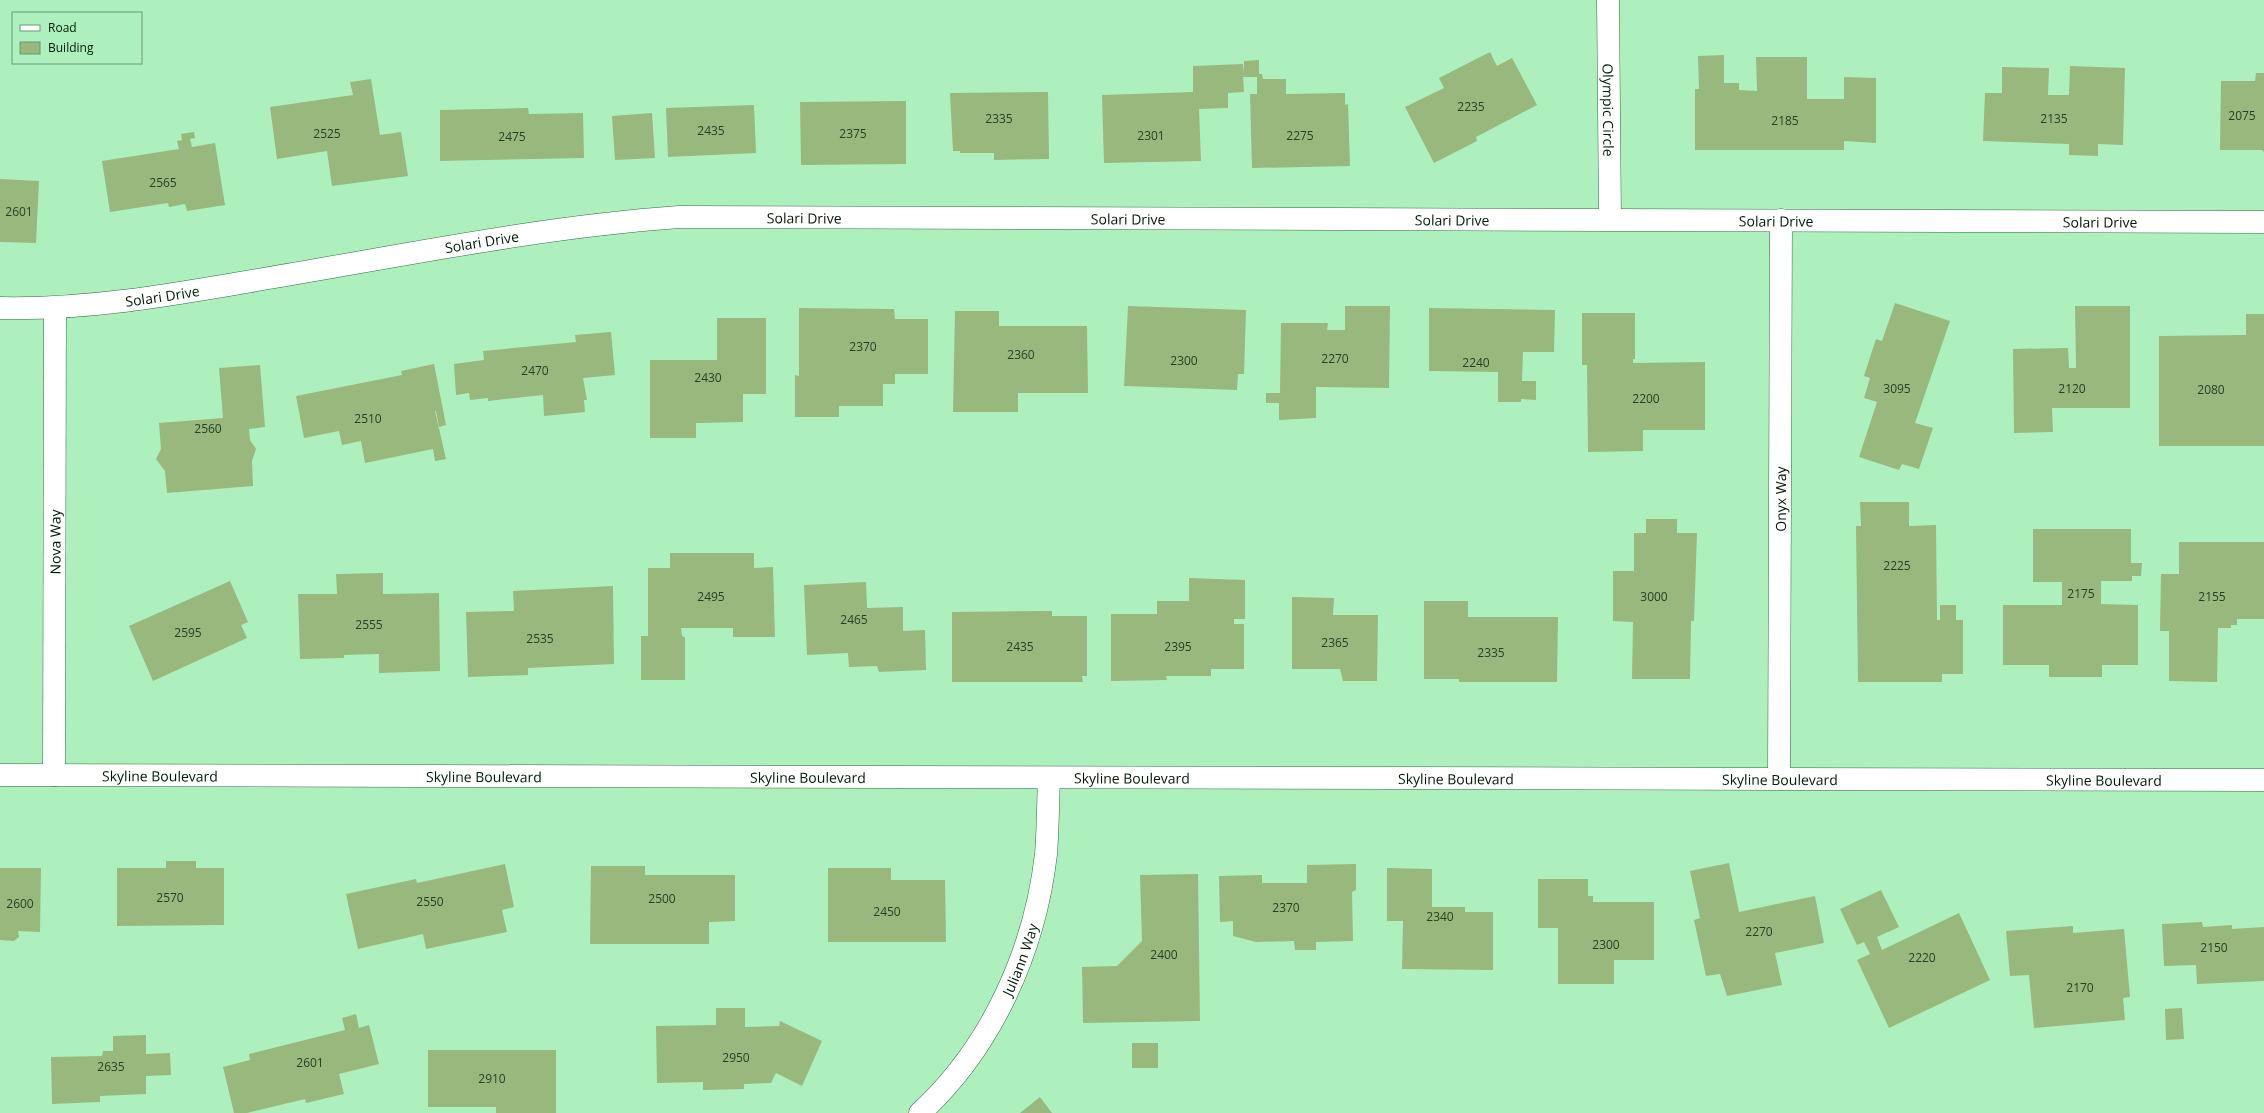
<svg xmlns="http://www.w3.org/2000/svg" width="2264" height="1113" font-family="'Open Sans',sans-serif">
  <rect width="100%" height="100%" fill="#adf0be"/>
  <g fill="#98b87e">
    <path d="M1490,52L1497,66L1512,58L1537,105L1476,137L1477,141L1434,163L1405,107L1444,88L1439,78Z"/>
    <path d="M1724,55V83H1739V90L1757,91L1756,57H1807V99H1844V77L1876,78V143L1844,141V150H1695V89H1699L1698,56Z"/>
    <path d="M1259,60V74H1262L1263,79H1286V94L1345,93V105L1348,104L1350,166L1252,168L1250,94H1257V77H1243L1244,92L1228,93V108L1199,109L1201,161L1104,163L1102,95L1193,92V66L1243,64L1244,75V61Z"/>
    <path d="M2070,66L2125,68L2123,145L2098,144V156L2069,155V144L1983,141L1985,93H2002V67L2049,68L2048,95H2069Z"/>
    <path d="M2256,73H2264V152L2262,150H2220L2221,81H2255Z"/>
    <path d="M371,79L380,135L401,132L408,176L332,186L327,151L277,159L270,107L353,95L350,82Z"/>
    <path d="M1048,92L1049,159L994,160V153H960V151H953L950,93Z"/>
    <path d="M906,101V164L801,165L800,102Z"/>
    <path d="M754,105L756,153L668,157L666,108Z"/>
    <path d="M528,108L529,114L583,113L584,158L440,161V110Z"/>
    <path d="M652,113L655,158L615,160L612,116Z"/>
    <path d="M194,132L195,138L190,139L192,147L215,143L225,205L187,211L185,204L169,207L168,203L110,212L102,161L179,149L177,141L182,140L181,134Z"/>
    <path d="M0,179L39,181L36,243L0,242Z"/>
    <path d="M1895,303L1950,321L1915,423L1933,428L1919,469L1902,464L1899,470L1859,457L1877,402L1864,398L1870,378L1864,376L1876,339L1882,341Z"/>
    <path d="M1128,306L1246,310L1244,374H1238L1237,390L1124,386Z"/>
    <path d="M1345,306H1390L1389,388L1316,387V418L1279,420V403H1266V393H1280L1281,323H1328L1327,330H1345Z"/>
    <path d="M2075,306H2130V408H2052L2053,432L2014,433L2013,349L2068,348L2069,368H2076Z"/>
    <path d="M799,308L894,309L895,319H928V374H895V384H883V406H839V417H795V375L799,376Z"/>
    <path d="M1429,308L1555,310L1554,352H1523L1522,381H1536V400L1521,399V402H1498V372L1429,371Z"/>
    <path d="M955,311H999V326H1087L1088,393H1018V412H953Z"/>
    <path d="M1582,313H1635V359H1633V363L1705,362V430H1643V451L1588,452L1587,365H1582Z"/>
    <path d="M2246,314H2264V446H2159V336L2246,335Z"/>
    <path d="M717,318H766V394H743V422L696,423V438H650V360H717Z"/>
    <path d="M611,332L615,375L583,378L587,400H584L585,412L544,416L543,395L488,401V398L470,400L469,393L456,395L454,364L484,360L483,351L576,342L575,335Z"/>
    <path d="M434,364L446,425L439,427L436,411H435L446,459L435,461L433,449L365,463L361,441L342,445L339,431L304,438L296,396L402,375L401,371Z"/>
    <path d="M260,365L265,427L249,429L250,440L256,449L252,461L253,486L167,493L165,471L156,459L161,449L159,423L223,418L219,368Z"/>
    <path d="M1860,502H1909V526L1936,525L1937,620H1940V605H1956V620H1963V674H1942V682H1858L1856,526H1861Z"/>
    <path d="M1646,519H1677V533H1697L1694,621H1691L1690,679H1632L1633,622L1613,621V571H1634V533H1646Z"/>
    <path d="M2033,529H2131V563H2142L2141,576H2132V581H2101V604L2138,605V665H2102V677H2049V665H2003V605H2062V582H2033Z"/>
    <path d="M2179,542H2264V619H2237V625H2231V628H2218L2217,682L2169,681V631H2160L2161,574H2179Z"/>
    <path d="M670,553H754V568L773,567L775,637H733V628H681L682,636L685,637V680H641V636H648V568H670Z"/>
    <path d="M383,573V594L439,593L440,671L379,673V654L344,655V658L300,659L298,594H337L336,574Z"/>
    <path d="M1189,578L1245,580V619H1234V624H1244V669H1211V676H1166L1167,680L1111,681V614H1157V601H1189Z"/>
    <path d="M230,581L248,622L241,625L247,638L153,681L129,626Z"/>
    <path d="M866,582L867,608L903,607V631L925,630L926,670L879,672L877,666L849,667L848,653L807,655L804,585Z"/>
    <path d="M613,586L614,664L528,668V675L468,677L466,612L514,611L513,591Z"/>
    <path d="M1292,597L1334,598L1333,615H1378L1377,681H1343L1340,669H1292Z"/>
    <path d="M1424,601H1468V617H1558L1557,682H1459V679H1424Z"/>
    <path d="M1052,611V616H1087V676H1082L1083,682H952V612Z"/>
    <path d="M166,861H196V868H224V925L117,926V868H166Z"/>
    <path d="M1729,863L1739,912L1815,896L1824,943L1775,953L1782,985L1727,996L1720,974L1706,976L1694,920L1700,918L1690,871Z"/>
    <path d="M505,864L514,907L502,910L507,932L426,949L423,934L358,949L346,894L416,879L417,883Z"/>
    <path d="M1356,864V890L1352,892L1353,941L1316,942V950H1295L1294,941L1256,942L1233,936V921L1220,922L1219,876L1262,875V883H1307V865Z"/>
    <path d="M591,866H645V875H735V921L709,922V944H590Z"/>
    <path d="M0,868H41L40,932L18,931L19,937L14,941L0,940Z"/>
    <path d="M828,868H891V880H945L946,942H828Z"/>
    <path d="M1387,868L1432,869V907H1465V912H1493V970L1402,969L1403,921H1387Z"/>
    <path d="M1198,874L1200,1021L1083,1023L1082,967L1117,966L1142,941L1140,875Z"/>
    <path d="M1538,879H1588V896H1593V902H1654V960H1614V984H1558V928H1538Z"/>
    <path d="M1881,890L1899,927L1877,937L1882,950L1959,913L1990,980L1889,1028L1857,960L1870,954L1864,942L1857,945L1840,909Z"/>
    <path d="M2202,922L2203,927L2232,925V929L2264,927V981L2197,984L2196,965L2164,966L2162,924Z"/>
    <path d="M2073,926V933L2124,929L2130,997L2123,998L2125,1020L2034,1028L2029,975L2010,976L2006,931Z"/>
    <path d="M716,1008H745V1027L779,1026L780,1021L822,1041L802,1086L776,1073L771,1083L744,1084V1089L703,1090V1082L657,1083L656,1026L716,1025Z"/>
    <path d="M2182,1008L2184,1039L2166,1040L2165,1009Z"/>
    <path d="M356,1014L359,1028L369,1025L379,1064L339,1074L344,1094L306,1103L305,1099L247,1113H234L223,1067L250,1060L249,1054L345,1030L342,1018Z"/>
    <path d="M146,1035V1054L170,1053L171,1075L146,1076V1094L100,1096V1102L52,1104L51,1057L102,1056L103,1051H113V1036Z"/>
    <rect x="1132" y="1043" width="26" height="25"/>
    <path d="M428,1050H556V1113H496V1107H428Z"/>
    <path d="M1040,1097L1052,1113H1020Z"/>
  </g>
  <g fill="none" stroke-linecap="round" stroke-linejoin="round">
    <g stroke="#2d6e42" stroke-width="23">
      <g id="minor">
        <path id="s1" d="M1608,0L1610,219"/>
        <path id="s2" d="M0,308C89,310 176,294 263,279C401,256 539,227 679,217L2264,222"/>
        <path id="s3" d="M0,775L2264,780"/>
        <path id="s4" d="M54,775L55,308"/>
        <path id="s5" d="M1779,778L1781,220"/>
        <path id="s6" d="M920,1113C992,1047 1035,950 1046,854C1048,829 1048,803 1049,778"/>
      </g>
    </g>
    <use href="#minor" stroke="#fff" stroke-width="22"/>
  </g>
  <g text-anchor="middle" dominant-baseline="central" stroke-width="3" stroke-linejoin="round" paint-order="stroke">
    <g font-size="12" fill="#264025">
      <text x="1471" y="106">2235</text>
      <text x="2242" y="115">2075</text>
      <text x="999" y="118">2335</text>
      <text x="2054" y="118">2135</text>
      <text x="1785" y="120">2185</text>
      <text x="711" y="130">2435</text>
      <text x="327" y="133">2525</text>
      <text x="853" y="133">2375</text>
      <text x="1151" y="135">2301</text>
      <text x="1300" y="135">2275</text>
      <text x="512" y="136">2475</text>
      <text x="163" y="182">2565</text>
      <text x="19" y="211">2601</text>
      <text x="863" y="346">2370</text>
      <text x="1021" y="354">2360</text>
      <text x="1335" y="358">2270</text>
      <text x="1184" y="360">2300</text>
      <text x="1476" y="362">2240</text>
      <text x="535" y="370">2470</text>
      <text x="708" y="377">2430</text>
      <text x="1897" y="388">3095</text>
      <text x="2072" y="388">2120</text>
      <text x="2211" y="389">2080</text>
      <text x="1646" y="398">2200</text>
      <text x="368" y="418">2510</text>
      <text x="208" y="428">2560</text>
      <text x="1897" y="565">2225</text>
      <text x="2081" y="593">2175</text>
      <text x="711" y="596">2495</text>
      <text x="1654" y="596">3000</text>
      <text x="2212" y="596">2155</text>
      <text x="854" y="619">2465</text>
      <text x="369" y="624">2555</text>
      <text x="188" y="632">2595</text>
      <text x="540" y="638">2535</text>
      <text x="1335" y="642">2365</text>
      <text x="1020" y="646">2435</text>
      <text x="1178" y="646">2395</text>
      <text x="1491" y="652">2335</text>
      <text x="170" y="897">2570</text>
      <text x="662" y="898">2500</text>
      <text x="430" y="901">2550</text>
      <text x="20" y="903">2600</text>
      <text x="1286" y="907">2370</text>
      <text x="887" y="911">2450</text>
      <text x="1440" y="916">2340</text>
      <text x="1759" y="931">2270</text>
      <text x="1606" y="944">2300</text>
      <text x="2214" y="947">2150</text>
      <text x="1164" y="954">2400</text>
      <text x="1922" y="957">2220</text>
      <text x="2080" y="987">2170</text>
      <text x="736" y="1057">2950</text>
      <text x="310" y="1062">2601</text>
      <text x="111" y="1066">2635</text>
      <text x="492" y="1078">2910</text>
    </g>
    <g font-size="14" fill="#001807" stroke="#adf0be">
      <text stroke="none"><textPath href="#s1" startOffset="110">Olympic Circle</textPath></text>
      <text stroke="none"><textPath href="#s2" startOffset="811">Solari Drive</textPath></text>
      <text stroke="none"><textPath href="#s2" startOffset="1135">Solari Drive</textPath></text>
      <text stroke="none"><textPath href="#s2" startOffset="1459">Solari Drive</textPath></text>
      <text stroke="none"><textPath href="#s2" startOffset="1783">Solari Drive</textPath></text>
      <text stroke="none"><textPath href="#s2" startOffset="2107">Solari Drive</textPath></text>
      <text stroke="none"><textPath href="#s2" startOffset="487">Solari Drive</textPath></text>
      <text stroke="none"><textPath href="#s2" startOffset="163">Solari Drive</textPath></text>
      <text stroke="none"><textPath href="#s5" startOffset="279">Onyx Way</textPath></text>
      <text stroke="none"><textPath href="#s4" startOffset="233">Nova Way</textPath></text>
      <text stroke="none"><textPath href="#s3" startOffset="160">Skyline Boulevard</textPath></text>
      <text stroke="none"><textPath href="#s3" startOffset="484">Skyline Boulevard</textPath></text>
      <text stroke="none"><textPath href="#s3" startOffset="808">Skyline Boulevard</textPath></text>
      <text stroke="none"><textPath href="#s3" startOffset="1132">Skyline Boulevard</textPath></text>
      <text stroke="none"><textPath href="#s3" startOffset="1456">Skyline Boulevard</textPath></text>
      <text stroke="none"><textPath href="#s3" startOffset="1780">Skyline Boulevard</textPath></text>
      <text stroke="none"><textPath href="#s3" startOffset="2104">Skyline Boulevard</textPath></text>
      <text stroke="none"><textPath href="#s6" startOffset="185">Juliann Way</textPath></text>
    </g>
  </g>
  <rect x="12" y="12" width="130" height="52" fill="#adf0be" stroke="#689a75"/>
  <rect x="20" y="25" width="20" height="6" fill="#ffffff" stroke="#689a75"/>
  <text x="48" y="32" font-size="12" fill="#001807">Road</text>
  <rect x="20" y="42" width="20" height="12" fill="#98b87e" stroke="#689a75"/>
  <text x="48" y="52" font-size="12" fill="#001807">Building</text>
</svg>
